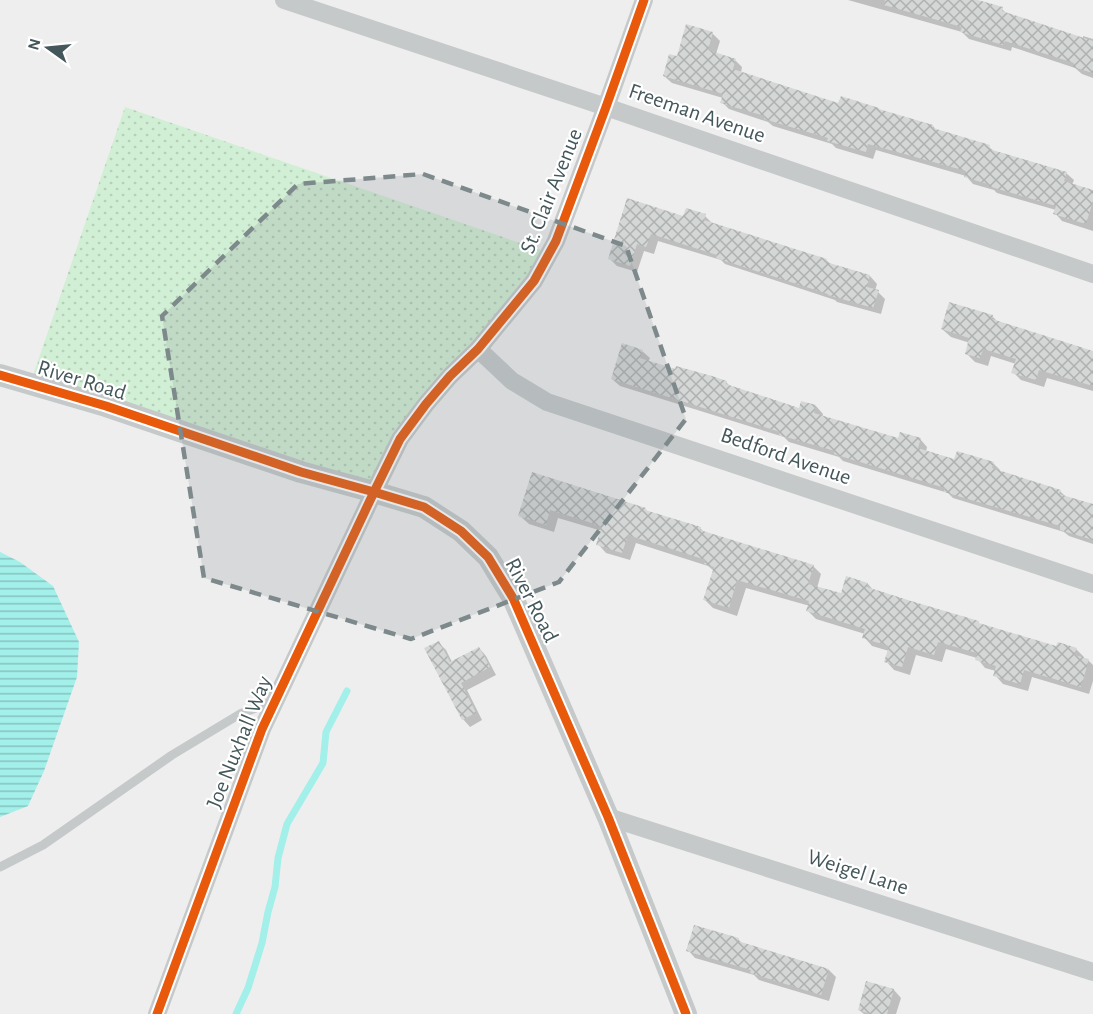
<svg xmlns="http://www.w3.org/2000/svg" width="1093" height="1014" font-family="'Alegreya Sans',sans-serif">
  <defs>
    <pattern id="park-dots" width="8" height="8" patternUnits="userSpaceOnUse" patternTransform="scale(1.5)"><rect width="8" height="8" fill="#d1efd4"/><path d="M2 2h.1M6 6h.1" fill="none" stroke="#b5cfb8" stroke-width="1.8" stroke-linecap="round"/></pattern>
    <pattern id="water-rules" width="6" height="5" patternUnits="userSpaceOnUse" patternTransform="scale(1.5)"><rect width="6" height="5" fill="#a3efe9"/><path d="M0 2.5h6" fill="none" stroke="#86c4c0"/></pattern>
    <pattern id="building-cross-hatch" width="8" height="8" patternUnits="userSpaceOnUse" patternTransform="scale(1.5)"><rect width="8" height="8" fill="#d5d7d7"/><path d="M0 0l8 8M0 8l8-8" fill="none" stroke="#aeb1b1"/></pattern>
  </defs>
  <rect width="100%" height="100%" fill="#efeeee"/>
  <path fill="url(#park-dots)" d="M125,107L549,253L450,376L374,492L30,384Z"/>
  <path fill="url(#water-rules)" d="M0,552L20,562L53,586L79,642L77,677L44,771L28,806L0,817Z"/>
  <g fill="#0003">
    <path d="M848,0H973L1002,9L1008,15L1083,39V36L1093,39V78L1082,74L1075,68L1012,47L1011,51L969,39L962,32Z"/>
    <path d="M712,33L720,41L716,54L735,60L742,67L741,73L839,105L881,111L933,126L937,131L989,147L995,152L1066,173L1074,180L1072,185L1093,191V231L1062,221L1055,213L1056,210L997,193L994,190L973,184L966,176L876,150L873,159L836,148L832,144L773,126L768,122L729,109L722,102L723,98L672,83L664,76L678,58Z"/>
    <path d="M628,200L684,218L705,216L712,223L826,260L832,265L870,276L877,284L875,291L878,292L885,299L881,314L837,302L835,300L725,264L721,260L658,241L654,254L644,251L637,272L617,266L610,259Z"/>
    <path d="M992,316L999,323L1093,353V391L1047,378L1044,387L1021,380L1013,372L1016,364L991,356L988,366L975,362L966,353L970,343L951,337L942,329Z"/>
    <path d="M642,351L650,358L648,362L726,382L731,387L800,409L802,403L816,406L823,414L822,417L899,440L920,439L927,447L926,452L955,461L993,463L1000,470L999,472L1060,491L1066,497L1093,506V544L1069,536L1064,532L953,498L948,493L843,461L839,457L789,442L784,437L620,386L612,379Z"/>
    <path d="M533,474L645,509L648,512L700,528L704,532L813,566L821,574L817,588L842,595L868,584L874,591L981,625L1057,648L1076,649L1084,657V659L1088,660L1093,665V681L1089,694L1032,677L1028,691L1003,684L995,675L996,671L985,668L977,658L946,649L942,662L916,655L910,675L894,670L886,661L889,651L872,646L864,637L865,634L816,619L808,611L810,606L746,588L737,616L713,608L705,600L714,571L708,566L636,543L630,560L606,553L598,544L602,531L558,518L554,532L529,524L520,516Z"/>
    <path d="M438,642L446,650L452,662L479,648L486,656L496,675L467,690L482,720L470,727L463,719Z"/>
    <path d="M738,939L743,944L829,970L836,977L829,1001L759,980L754,975L695,958L688,950Z"/>
    <path d="M867,983L894,990L901,998L896,1014H864L859,1010Z"/>
  </g>
  <g fill="none" stroke-linecap="round" stroke-linejoin="round">
    <path stroke="#a3efe9" stroke-width="7" d="M236,1014L248,988L262,943L268,912L275,887L278,858L287,824L323,763L326,732L347,691"/>
  </g>
  <g fill="url(#building-cross-hatch)">
    <path d="M885,0H978L1003,7L1002,11L1093,41V73L1073,67L1074,63L1005,41L1003,45L960,32L962,27L884,5Z"/>
    <path d="M686,24L713,32L708,50L736,59L733,69L838,103L841,96L879,108V109L933,125V128L990,145L989,149L1067,172L1064,181L1093,190V201L1086,224L1053,214L1056,206L988,186V184L964,177L966,171L868,144L866,152L827,141L828,138L764,119L765,116L720,103L723,94L663,76L669,54L677,56Z"/>
    <path d="M627,198L683,216L686,208L706,214L704,220L827,259L826,262L870,275L867,287L879,290L873,308L828,295V294L716,258L717,255L651,234L646,247L637,244L630,266L608,259Z"/>
    <path d="M949,302L993,315L992,319L1093,351V386L1039,370L1036,380L1011,373L1016,359L983,349L980,358L965,354L969,338L941,329Z"/>
    <path d="M622,343L643,350L640,358L675,369L676,366L712,376L727,381L726,384L799,408L801,401L816,405L814,413L898,438L900,432L921,438L918,448L954,459L957,451L994,462L992,468L1061,490L1059,494L1093,504V540L1060,530V526L944,492L945,488L834,454L835,451L779,435L780,432L611,379Z"/>
    <path d="M532,472L646,508L645,510L701,527L700,530L814,565L808,584L841,593L846,576L868,583L867,587L911,601L979,621V623L1056,646L1058,642L1077,648L1074,655L1089,659L1081,687L1024,670L1020,684L993,676L996,666L975,660L977,653L938,642L934,655L908,647L902,667L884,662L889,646L862,638L865,629L806,611L809,601L737,580L729,608L703,600L714,567L704,564L706,560L628,535L622,553L596,545L601,527L594,525L595,524L550,510L546,525L518,516Z"/>
    <path d="M439,641L450,662L479,647L490,667L461,683L476,713L462,720L424,648Z"/>
    <path d="M694,925L739,938L738,941L829,969L821,995L750,973L751,970L686,951Z"/>
    <path d="M866,981L894,989L887,1014H871L858,1010Z"/>
  </g>
  <g fill="none" stroke-linecap="round" stroke-linejoin="round">
    <path stroke="#c5c9ca" stroke-width="9" d="M0,867L43,845L172,755L240,714L274,701"/>
    <g stroke="#c5c9ca" stroke-width="18">
      <path d="M284,0L606,107L1093,274"/>
      <path d="M478,349L512,381L547,402L1093,584"/>
      <path d="M608,817L1093,972"/>
      <path d="M157,1014L262,729L374,492L400,439L426,404L450,376L478,349L534,281L556,241L606,107L644,0"/>
    </g>
    <path stroke="#c5c9ca" stroke-width="22" d="M0,375L106,406L301,472L374,492L424,507L461,531L488,557L513,598L608,817L686,1014"/>
    <g stroke="#fff" stroke-width="13">
      <g id="cycleway">
        <path d="M0,375L106,406L301,472L374,492L424,507L461,531L488,557L513,598L608,817L686,1014"/>
        <path d="M157,1014L262,729L374,492L400,439L426,404L450,376L478,349L534,281L556,241L606,107L644,0"/>
      </g>
    </g>
    <use href="#cycleway" stroke="#e8590c" stroke-width="9"/>
  </g>
  <path fill="#7d898b" fill-opacity="0.2" stroke="#7d898b" stroke-width="4.5" stroke-dasharray="12 8" stroke-linejoin="round" d="M423,174L626,246L686,419L559,582L411,639L204,578L162,316L298,184Z"/>
  <g text-anchor="middle" dominant-baseline="central" stroke-width="4.5" stroke-linejoin="round" paint-order="stroke">
    <g font-size="22" fill="#44575b" stroke="#fff">
      <text transform="translate(697 113) rotate(19)">Freeman Avenue</text>
      <text transform="translate(551 191) rotate(-68)">St. Clair Avenue</text>
      <text transform="translate(82 380) rotate(17)">River Road</text>
      <text transform="translate(786 456) rotate(19)">Bedford Avenue</text>
      <text transform="translate(532 600) rotate(63)">River Road</text>
      <text transform="translate(239 742) rotate(-68)">Joe Nuxhall Way</text>
      <text transform="translate(858 872) rotate(18)">Weigel Lane</text>
    </g>
  </g>
  <g transform="translate(48 48) rotate(285)" stroke="#ffffff" stroke-width="4.5" paint-order="stroke">
  <path d="M0-4.5L10 22L0 15L-10 22Z" fill="#44575b"/>
  <text y="-9" font-size="16" font-weight="bold" text-anchor="middle" fill="#44575b">N</text>
  </g>
</svg>
